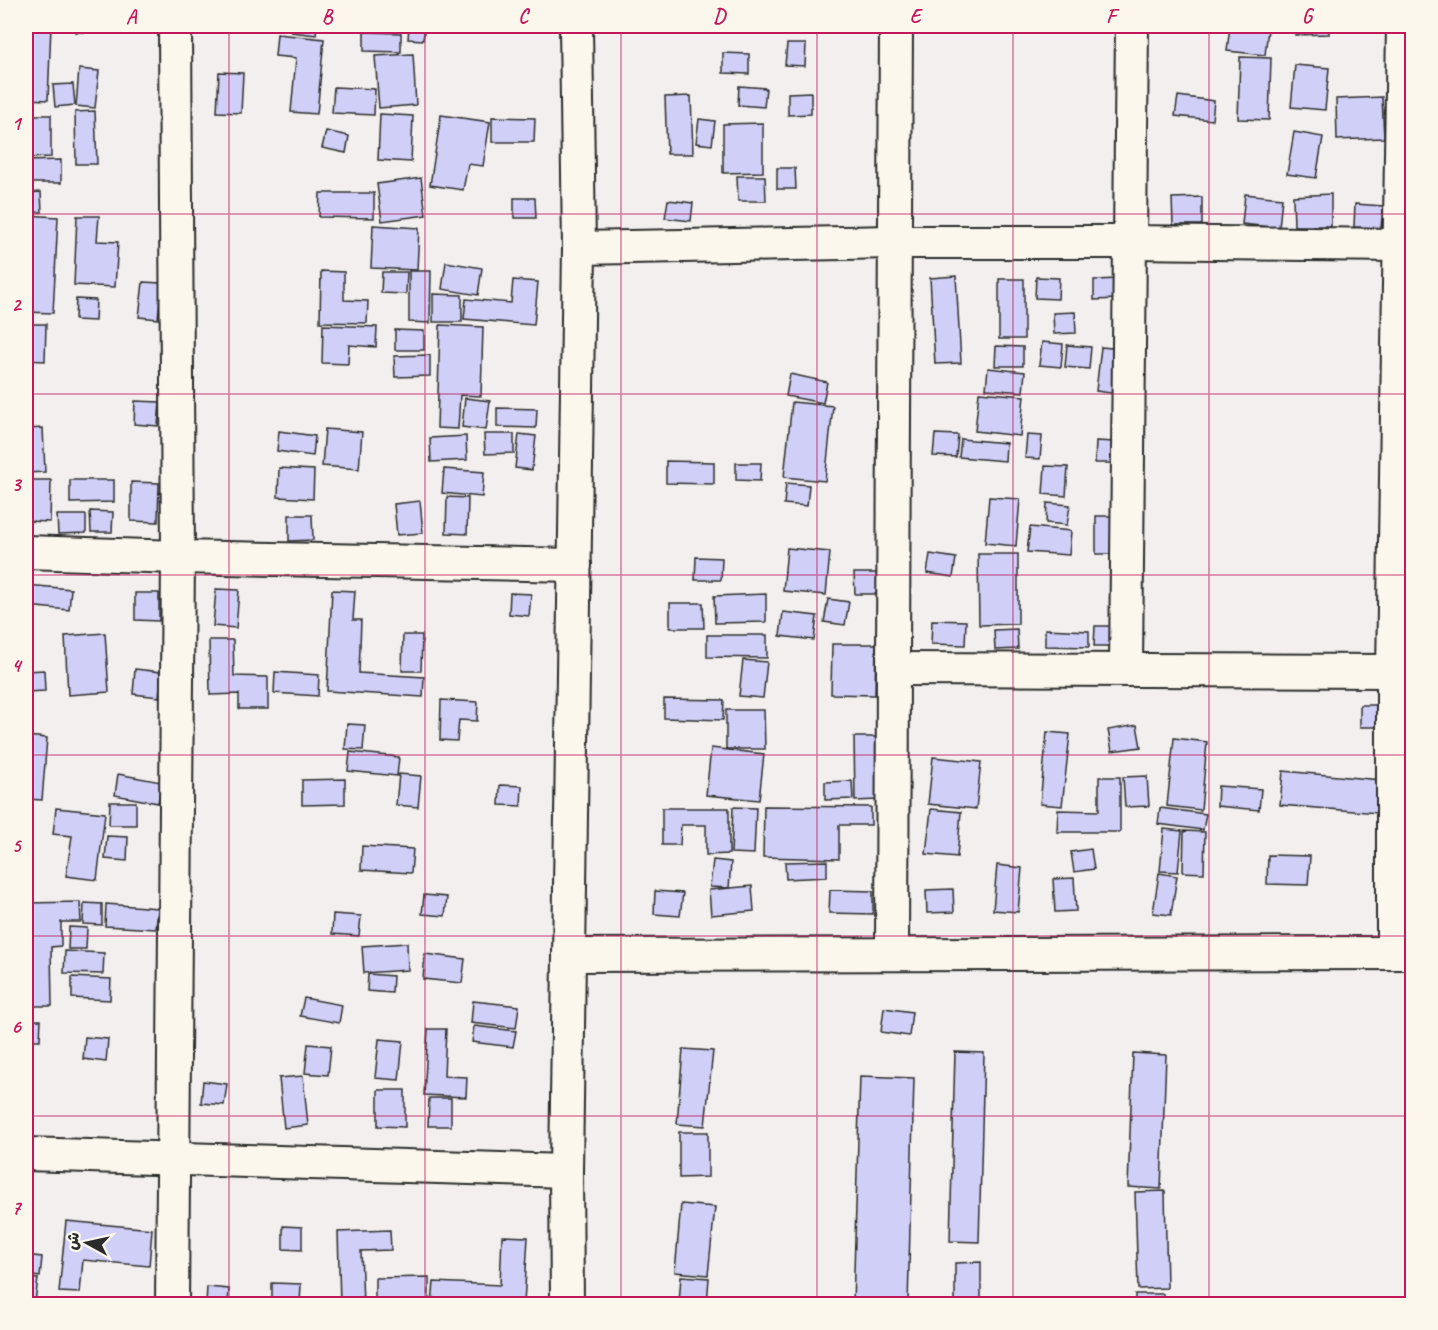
<svg xmlns="http://www.w3.org/2000/svg" width="1438" height="1330" font-family="Caveat,'Playpen Sans Arabic',sans-serif">
  <rect width="100%" height="100%" fill="#f2efee"/>
  <filter id="ink" filterUnits="userSpaceOnUse"><feTurbulence type="fractalNoise" baseFrequency=".0167" numOctaves="2"/><feDisplacementMap in="SourceGraphic" scale="12" xChannelSelector="R" yChannelSelector="G"/><feConvolveMatrix kernelMatrix="1 2 1 2 8 2 1 2 1" color-interpolation-filters="sRGB"/></filter>
  <g filter="url(#ink)">
    <g fill="#cfcff8" stroke="#2b2b2b" stroke-width="1.5">
      <path d="M26,26H51L48,100L26,99Z"/>
      <rect x="75" y="26" width="23" height="6"/>
      <path d="M292,26H317L316,35L291,32Z"/>
      <path d="M409,26H425L423,40L408,39Z"/>
      <path d="M1230,26L1268,29L1265,55L1227,51Z"/>
      <path d="M1295,26H1329V34L1295,35Z"/>
      <path d="M364,32L401,33V52L364,51Z"/>
      <path d="M277,34L324,39L317,114L291,112L296,58L275,56Z"/>
      <path d="M787,44H806L805,66L785,65Z"/>
      <path d="M723,53L749,54V74L723,73Z"/>
      <path d="M413,54L416,105L379,108L375,56Z"/>
      <path d="M1240,57L1271,58L1269,120L1238,119Z"/>
      <path d="M1295,65L1329,68L1325,110L1291,107Z"/>
      <path d="M79,69L99,71L95,108L76,106Z"/>
      <path d="M219,72L243,73L241,113L217,112Z"/>
      <path d="M73,84L75,105L55,107L53,85Z"/>
      <path d="M739,86L766,88L764,107L738,105Z"/>
      <path d="M334,87L375,89L374,115L332,113Z"/>
      <path d="M811,92V114L788,115V93Z"/>
      <path d="M691,96L693,154H667L665,97Z"/>
      <path d="M1178,96L1214,101L1212,120L1175,116Z"/>
      <path d="M1382,97L1384,138L1337,140L1336,99Z"/>
      <path d="M95,111L97,164H76L75,112Z"/>
      <path d="M380,114L413,116L411,162L378,160Z"/>
      <path d="M26,115H51V157L26,158Z"/>
      <path d="M441,115L490,122L483,166L468,164L463,190L430,185Z"/>
      <path d="M492,117L535,118L534,142H492Z"/>
      <path d="M699,119L715,121L712,145L696,143Z"/>
      <path d="M763,123V172L723,173V124Z"/>
      <path d="M326,131L349,136L346,153L322,148Z"/>
      <path d="M1294,132L1323,137L1316,178L1287,174Z"/>
      <path d="M61,160V183H26V161Z"/>
      <path d="M777,168H795L796,189H777Z"/>
      <path d="M737,176H765L766,201H738Z"/>
      <path d="M421,178L426,215L382,221L377,184Z"/>
      <path d="M41,192L42,212L26,213V193Z"/>
      <path d="M320,193H374V218L319,217Z"/>
      <path d="M1245,194L1282,198L1279,228L1242,224Z"/>
      <path d="M1331,194V226H1294L1293,196Z"/>
      <path d="M1202,197V225H1173L1172,198Z"/>
      <path d="M514,198H535L536,218H514Z"/>
      <path d="M668,200L693,203L691,221L665,218Z"/>
      <path d="M1355,204L1383,206L1381,228L1354,227Z"/>
      <path d="M26,215L58,217L53,313L26,312Z"/>
      <path d="M77,216H99L97,241L118,242L115,287L74,285Z"/>
      <path d="M373,225L419,228L417,270L371,268Z"/>
      <path d="M446,262L482,268L478,295L442,289Z"/>
      <path d="M321,271L344,272V300L368,301L367,323L320,322Z"/>
      <path d="M409,271H431L430,323L409,322Z"/>
      <path d="M382,272H407L406,294L381,293Z"/>
      <path d="M956,276L961,363L935,364L930,278Z"/>
      <path d="M1036,277L1059,278L1058,299L1035,298Z"/>
      <rect x="999" y="279" width="25" height="60"/>
      <path d="M1119,279V299L1094,300V280Z"/>
      <path d="M513,280L538,282L534,325L464,319L466,299L511,303Z"/>
      <path d="M143,282L161,283L158,319L139,317Z"/>
      <path d="M433,294L462,295V322H433Z"/>
      <path d="M76,299L96,300L95,321L75,320Z"/>
      <path d="M1075,312L1076,333L1054,334L1053,313Z"/>
      <path d="M26,324H46L45,361L26,360Z"/>
      <path d="M323,325L377,327L376,347L349,345L348,364L322,363Z"/>
      <path d="M440,325L483,327L481,396L460,395L458,429L437,428Z"/>
      <path d="M395,330L424,331V350H395Z"/>
      <path d="M1042,342L1063,344L1061,367L1039,365Z"/>
      <path d="M1067,345L1091,347L1089,369L1065,367Z"/>
      <path d="M996,346L1023,347V366H995Z"/>
      <path d="M1101,347L1122,349L1118,394L1096,391Z"/>
      <path d="M430,355V376L395,377L394,356Z"/>
      <path d="M988,368L1025,372L1023,392L986,389Z"/>
      <path d="M790,374L827,382L823,403L786,396Z"/>
      <path d="M979,392L1024,396L1020,436L975,431Z"/>
      <path d="M465,398L490,401L486,430L462,427Z"/>
      <path d="M135,401L160,402L158,426L134,424Z"/>
      <path d="M792,402L833,406L825,481L784,477Z"/>
      <path d="M497,408L537,409L536,428L497,427Z"/>
      <path d="M43,428L45,472L26,473V429Z"/>
      <path d="M325,429L362,432L359,469L322,466Z"/>
      <path d="M279,431L315,436L313,456L277,451Z"/>
      <path d="M484,434H514V453L485,454Z"/>
      <path d="M519,434L536,436L532,470L515,468Z"/>
      <path d="M935,434L958,435L956,457L933,456Z"/>
      <path d="M1027,435L1042,436L1040,459L1025,458Z"/>
      <path d="M466,436L467,460L431,462L430,438Z"/>
      <path d="M961,439L1006,443L1005,461L959,457Z"/>
      <path d="M1096,441L1115,442V463H1095Z"/>
      <path d="M666,461L714,462V484L666,483Z"/>
      <path d="M736,463H761L760,481L736,480Z"/>
      <path d="M1045,466L1068,467L1066,496L1043,494Z"/>
      <path d="M279,468L314,470L313,499L278,497Z"/>
      <path d="M444,469L484,472L482,497L442,493Z"/>
      <path d="M26,480H51L50,522L26,521Z"/>
      <path d="M70,480H114V502L70,503Z"/>
      <path d="M131,482L159,483L158,522L131,521Z"/>
      <path d="M786,483L809,485L807,506L784,504Z"/>
      <path d="M447,497L468,498L467,534L446,533Z"/>
      <path d="M989,497L1020,499L1016,546L985,543Z"/>
      <path d="M420,501L423,533L397,535L394,504Z"/>
      <path d="M1047,503L1070,505L1067,525L1046,523Z"/>
      <path d="M90,511L113,512L112,532H91Z"/>
      <path d="M57,515H86V533L58,534Z"/>
      <path d="M289,515H312L313,540L289,541Z"/>
      <rect x="1096" y="516" width="21" height="38"/>
      <path d="M1030,527L1071,531L1069,555L1027,552Z"/>
      <path d="M787,548L830,552L826,595L783,591Z"/>
      <path d="M930,554L956,558L953,577L927,573Z"/>
      <path d="M978,554H1018V624L979,625Z"/>
      <path d="M696,557L722,558L721,580H695Z"/>
      <path d="M854,573H877V594H855Z"/>
      <path d="M26,585L71,589L69,610L26,606Z"/>
      <path d="M216,589L239,590L236,628L213,626Z"/>
      <path d="M332,590L355,591L353,620H361L359,673L424,677L423,697L327,691Z"/>
      <path d="M135,593H159V621L135,620Z"/>
      <path d="M510,593L531,594L529,616L509,614Z"/>
      <path d="M766,594V622L715,623L714,596Z"/>
      <path d="M828,599L849,602L845,625L824,622Z"/>
      <path d="M670,603H703L704,628H670Z"/>
      <path d="M783,612L817,616L814,640L780,636Z"/>
      <path d="M932,620L966,621L965,645L931,644Z"/>
      <path d="M1095,626H1116V646H1094Z"/>
      <path d="M1017,629L1018,649L995,650L994,630Z"/>
      <path d="M1045,629L1089,631V647L1045,646Z"/>
      <path d="M105,633L109,692L68,695L65,636Z"/>
      <path d="M403,635H422L421,671H402Z"/>
      <path d="M707,635H767V658L707,657Z"/>
      <path d="M209,640H233L234,676L268,677V709H239V694L210,695Z"/>
      <path d="M832,644H876L875,695L831,694Z"/>
      <path d="M743,660L767,662L763,698L739,696Z"/>
      <path d="M135,669L161,672L159,697L133,694Z"/>
      <path d="M44,670L45,691L26,692V671Z"/>
      <path d="M275,672L319,675L318,696L274,693Z"/>
      <path d="M664,699L724,700L723,720L664,718Z"/>
      <path d="M441,700L478,702L477,721L459,720L457,741L440,740Z"/>
      <path d="M1360,705H1383L1382,727H1360Z"/>
      <path d="M726,710H764L765,749H726Z"/>
      <path d="M347,724L365,725L363,750L345,749Z"/>
      <path d="M1137,725L1141,747L1112,751L1108,730Z"/>
      <path d="M1047,732L1070,734L1062,806L1040,804Z"/>
      <path d="M26,736L47,738L42,800L26,799Z"/>
      <path d="M854,737H876L877,800L855,801Z"/>
      <path d="M1174,738L1207,742L1201,810L1167,806Z"/>
      <path d="M711,748L764,754L759,800L706,795Z"/>
      <path d="M350,752L399,757L397,776L348,771Z"/>
      <path d="M933,757L981,762L976,809L928,804Z"/>
      <path d="M1283,771L1381,780L1378,813L1280,805Z"/>
      <path d="M118,774L161,782L158,803L115,795Z"/>
      <path d="M399,774L421,776L418,807L396,805Z"/>
      <path d="M1147,776L1149,806L1125,807L1123,777Z"/>
      <path d="M1099,777H1120V832H1057L1058,810L1099,811Z"/>
      <path d="M345,779V804L302,805V780Z"/>
      <path d="M852,781L853,799L825,800V782Z"/>
      <path d="M500,785L522,786L521,806L499,805Z"/>
      <path d="M1218,786L1261,789L1259,810L1217,806Z"/>
      <path d="M110,802H136V825H109Z"/>
      <path d="M764,806L871,807V825H839V859L763,857Z"/>
      <path d="M733,807L756,808L754,854L731,853Z"/>
      <path d="M56,808L105,813L97,880L66,876L72,836L53,834Z"/>
      <path d="M662,808H729V854L706,855V825H681L680,845H662Z"/>
      <path d="M1160,808L1206,814L1203,830L1158,824Z"/>
      <path d="M931,809L961,812L957,857L926,854Z"/>
      <path d="M1164,829L1182,831L1178,872L1160,871Z"/>
      <path d="M1184,831L1205,832L1204,873L1183,872Z"/>
      <path d="M107,836L128,837L127,861L105,859Z"/>
      <path d="M362,846L413,849L411,873L361,870Z"/>
      <path d="M1091,849L1094,869L1074,872L1071,852Z"/>
      <path d="M1268,855L1310,856L1308,885L1267,884Z"/>
      <path d="M713,860L731,862L729,888L710,887Z"/>
      <path d="M827,861V877L786,879L785,862Z"/>
      <path d="M997,865L1022,868L1018,912L993,910Z"/>
      <path d="M1159,873L1177,876L1171,915L1153,913Z"/>
      <path d="M1074,878L1076,911L1055,912L1053,879Z"/>
      <path d="M752,886L754,911L711,915L709,890Z"/>
      <path d="M953,889L954,912L927,913L926,890Z"/>
      <path d="M830,890L873,891V914L829,913Z"/>
      <path d="M655,891L683,893L680,916L654,914Z"/>
      <path d="M424,895L447,897L445,916L422,914Z"/>
      <path d="M80,902L81,922H61V946L51,947L52,1006H26V903Z"/>
      <path d="M84,903L102,904V925L83,924Z"/>
      <path d="M106,904L158,908L156,929L105,926Z"/>
      <path d="M333,914L361,916L359,936L332,934Z"/>
      <path d="M69,927L87,928L86,949H68Z"/>
      <path d="M407,943L408,970L364,973L362,946Z"/>
      <path d="M65,951L104,953L103,974L64,973Z"/>
      <path d="M425,954L465,959L462,983L423,979Z"/>
      <path d="M368,974L393,976L392,993L367,991Z"/>
      <path d="M72,977L111,979L110,1000L72,998Z"/>
      <path d="M304,998L342,1005L339,1023L300,1016Z"/>
      <path d="M473,1001L519,1006L516,1028L471,1023Z"/>
      <path d="M884,1008L912,1012L909,1036L881,1032Z"/>
      <path d="M26,1020H41L40,1040H26Z"/>
      <path d="M474,1026L516,1031L513,1047L472,1042Z"/>
      <path d="M428,1029H446L444,1076L467,1077L466,1097L424,1095Z"/>
      <path d="M85,1037L108,1039L106,1062L83,1059Z"/>
      <path d="M379,1039L403,1041L399,1080L375,1078Z"/>
      <path d="M308,1044L331,1046L328,1075L305,1073Z"/>
      <path d="M683,1049L713,1051L705,1126L677,1124Z"/>
      <path d="M955,1052L984,1053L979,1242L950,1241Z"/>
      <path d="M1133,1053L1166,1055L1161,1189L1128,1187Z"/>
      <path d="M303,1076L308,1125L284,1128L279,1078Z"/>
      <path d="M860,1076L914,1078L908,1304H853Z"/>
      <path d="M203,1081L227,1084L224,1105L201,1103Z"/>
      <path d="M378,1090H405V1127L378,1126Z"/>
      <path d="M429,1098H451V1126H428Z"/>
      <path d="M679,1132H708V1177L679,1178Z"/>
      <path d="M1165,1191L1167,1288L1138,1289L1135,1192Z"/>
      <path d="M681,1204L715,1207L708,1275L675,1272Z"/>
      <path d="M66,1221L152,1229L149,1266L83,1260L80,1293L59,1292Z"/>
      <path d="M283,1226L302,1227V1250L283,1249Z"/>
      <path d="M390,1230L391,1250L361,1251L363,1304H340L338,1232Z"/>
      <path d="M502,1236L528,1237L524,1304H432L434,1282L500,1285Z"/>
      <path d="M26,1255L42,1257L40,1277L26,1275Z"/>
      <path d="M981,1262V1304H955V1263Z"/>
      <path d="M681,1276L709,1278L707,1304H679Z"/>
      <path d="M429,1277V1304H375V1278Z"/>
      <path d="M26,1278L38,1279L35,1302L26,1301Z"/>
      <path d="M272,1283L301,1284L300,1304H272Z"/>
      <path d="M207,1287L229,1289L228,1304H206Z"/>
      <rect x="1135" y="1294" width="28" height="10"/>
    </g>
    <g fill="none" stroke-linecap="round" stroke-linejoin="round">
      <g stroke="#2b2b2b" stroke-width="36">
        <g id="minor">
          <path d="M579,248L893,242H1129L1400,245"/>
          <path d="M26,552L178,557L575,565"/>
          <path d="M895,669L1393,671"/>
          <path d="M1126,669L1132,26"/>
          <path d="M1393,952V671L1403,26"/>
          <path d="M892,954C895,645 892,335 896,26"/>
          <path d="M569,955L1412,953"/>
          <path d="M26,1154L566,1171"/>
          <path d="M172,1304L178,557L175,26"/>
          <path d="M567,1304L566,1171L579,248L576,26"/>
        </g>
      </g>
      <use href="#minor" stroke="#fbf7ec" stroke-width="32"/>
    </g>
  </g>
  <path fill="none" stroke="#c2185b" stroke-width="1.5" stroke-opacity="0.55" d="M229,26V1304M425,26V1304M621,26V1304M817,26V1304M1013,26V1304M1209,26V1304M26,214H1412M26,394H1412M26,575H1412M26,755H1412M26,936H1412M26,1116H1412"/>
  <rect width="1438" height="1330" fill="none" stroke="#fbf7ec" stroke-width="66"/>
  <g transform="translate(87 1243) rotate(278)" stroke="#fbf7ec" stroke-width="4.5" paint-order="stroke">
  <path d="M0-4.5L10 22L0 15L-10 22Z" fill="#2b2b2b"/>
  <text y="-9" font-size="16" font-weight="bold" text-anchor="middle" fill="#2b2b2b">ش</text>
  </g>
  <rect x="33" y="33" width="1372" height="1264" fill="none" stroke="#c2185b" stroke-width="2"/>
  <g font-size="20" text-anchor="middle" font-weight="bold" fill="#c2185b">
    <text x="131" y="23">A</text>
    <text x="327" y="23">B</text>
    <text x="523" y="23">C</text>
    <text x="719" y="23">D</text>
    <text x="915" y="23">E</text>
    <text x="1111" y="23">F</text>
    <text x="1307" y="23">G</text>
    <text x="16" y="130">1</text>
    <text x="16" y="311">2</text>
    <text x="16" y="491">3</text>
    <text x="16" y="672">4</text>
    <text x="16" y="852">5</text>
    <text x="16" y="1033">6</text>
    <text x="16" y="1214">7</text>
  </g>
</svg>
